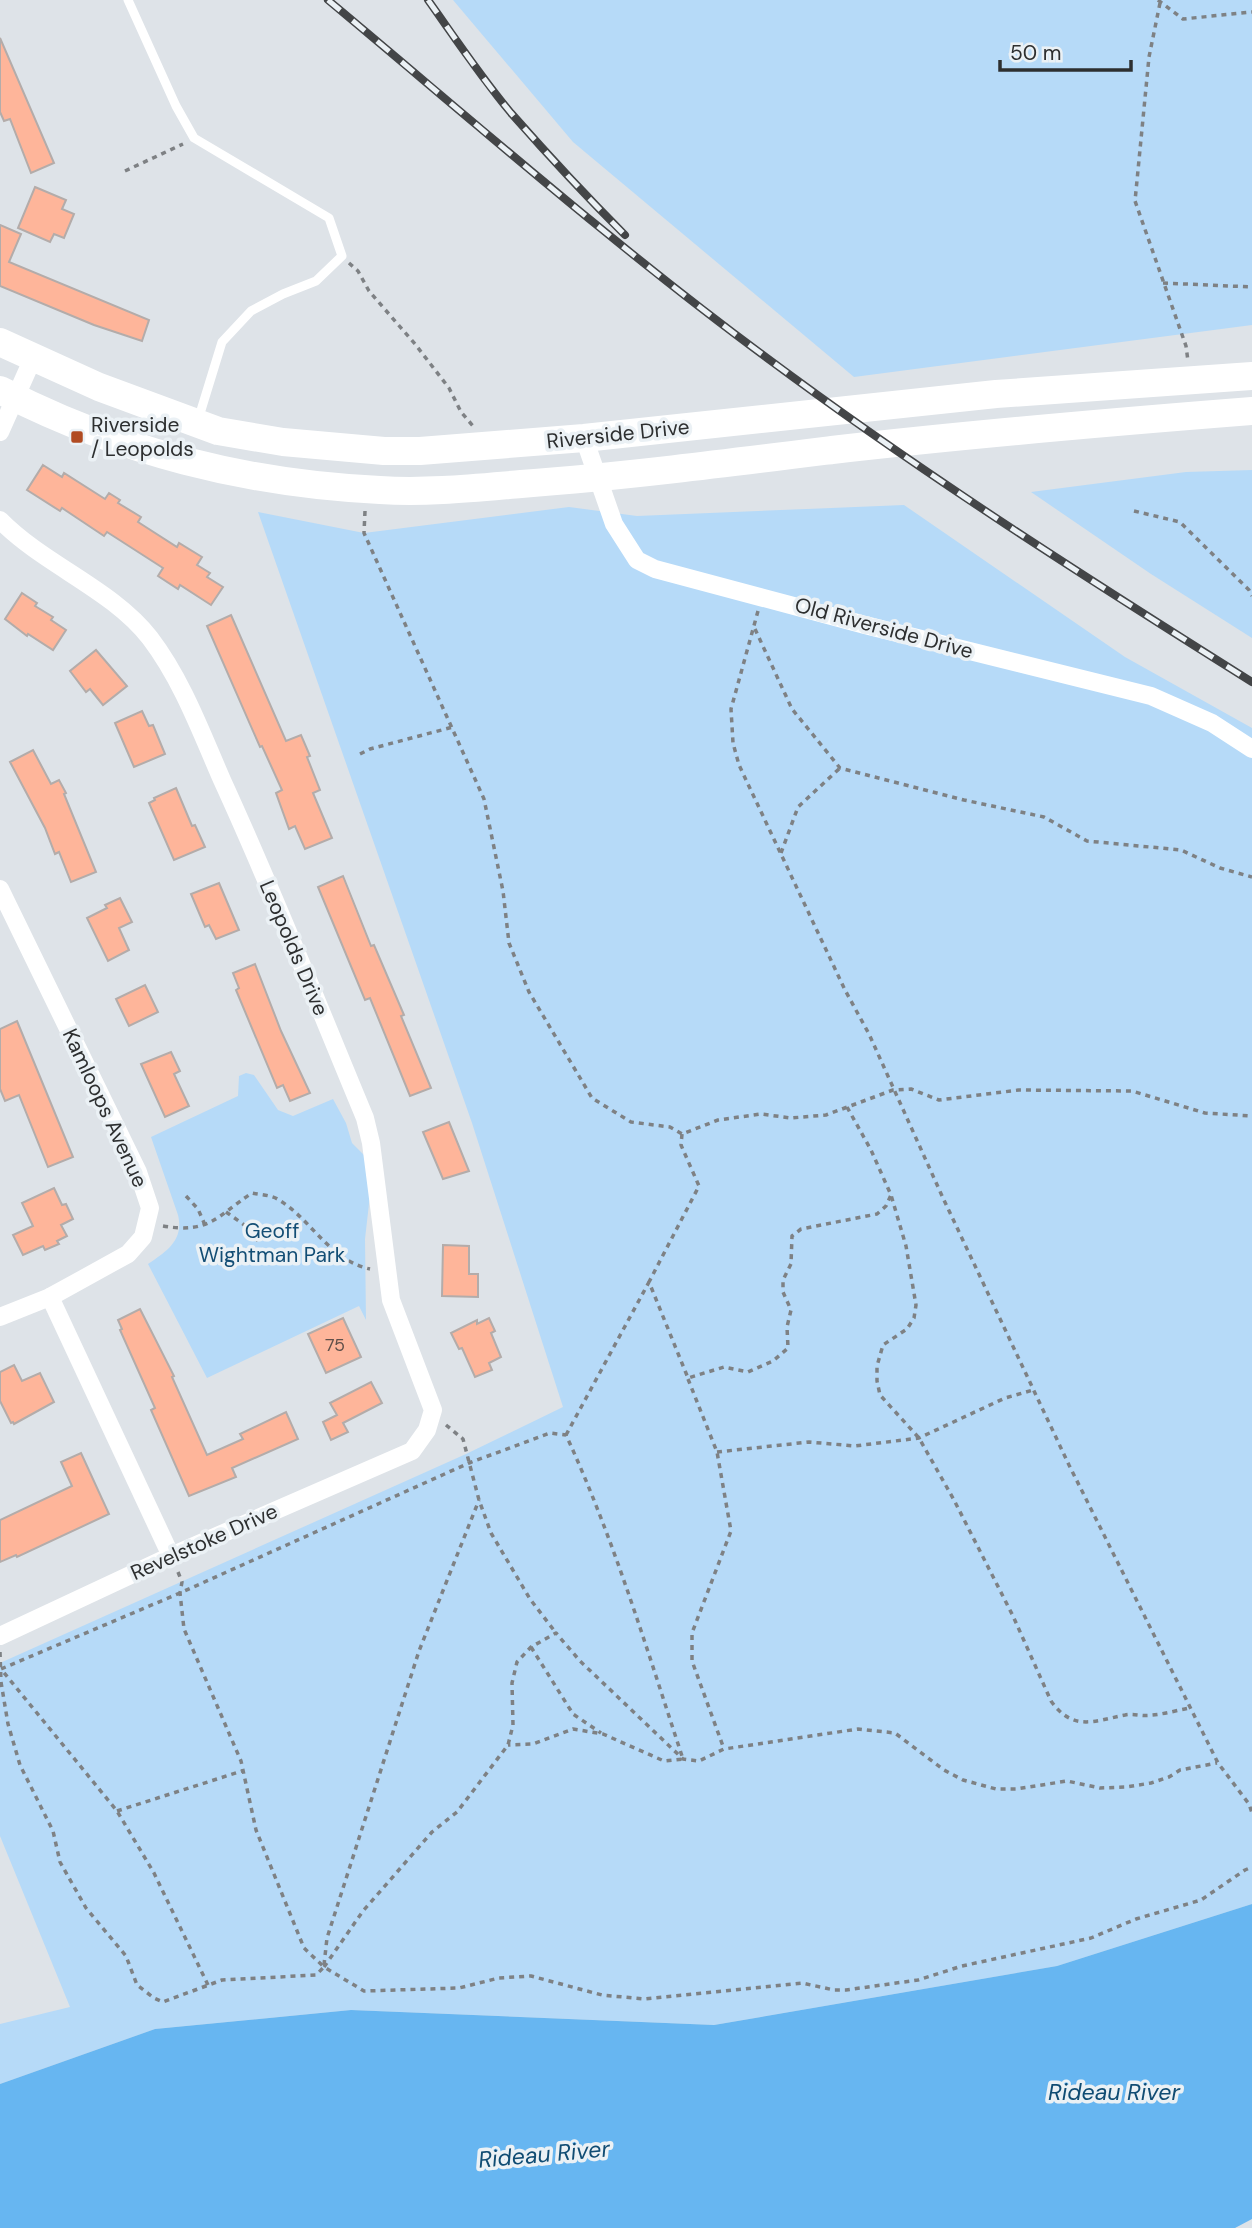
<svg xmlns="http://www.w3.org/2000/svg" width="1252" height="2228" font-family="'DM Sans',sans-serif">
  <rect width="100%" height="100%" fill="#dee3e8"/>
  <g fill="#b6daf8">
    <path d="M453,0H1252V325L854,377L573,142Z"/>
    <path d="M1252,470V638L1151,574L1031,492L1186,472Z"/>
    <path d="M904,505L1125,657L1252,728V1904L1057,1966L714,2025L351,2010L155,2029L0,2084V2024L70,2007L0,1836V1663L466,1454L563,1407L472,1123L258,512L364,533L569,507L637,516Z"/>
    <path d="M246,1073L254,1075L278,1110L293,1116L333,1099L346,1123L352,1143L365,1156L370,1195L365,1239L366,1320L359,1306L207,1378L148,1264C167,1251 184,1240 178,1215L151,1137L238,1096L239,1076Z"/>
  </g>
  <path fill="#67b6f1" d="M1252,1904V2219L1235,2228H0V2084L155,2029L351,2010L714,2025L1057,1966Z"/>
  <g fill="#feb59a" stroke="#b3acaa" stroke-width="2">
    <path d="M0,38L54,163L31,173L10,119L4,121L0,112Z"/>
    <path d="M35,187L66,200L62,209L74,214L64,238L54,234L50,242L18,228Z"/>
    <path d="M0,225L21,234L9,262L149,320L142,341L94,325L0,286Z"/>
    <path d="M43,465L62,477L64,473L105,499L109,493L120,500L118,503L141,517L138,522L177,547L179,543L202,557L197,565L210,573L207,577L223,587L211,605L180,585L178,589L158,576L163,568L107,532L104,536L62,508L60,511L27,490Z"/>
    <path d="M22,593L37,603L35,606L53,617L51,620L66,630L53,650L28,634L27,636L5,619Z"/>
    <path d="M231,615L286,741L301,735L310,756L307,757L320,790L313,793L332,838L305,849L295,826L289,829L276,793L282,790L262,746L260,747L207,626Z"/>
    <path d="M96,650L127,686L103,705L90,689L86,692L70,671Z"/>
    <path d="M142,711L149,726L153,725L165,754L134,767L115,723Z"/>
    <path d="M33,750L51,784L59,780L66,793L64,794L96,872L71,882L59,852L55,854L45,828L10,762Z"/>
    <path d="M176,788L192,826L195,825L205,847L174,860L149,803L155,800L154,798Z"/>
    <path d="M343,876L371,946L374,945L404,1015L401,1016L431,1088L410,1096L370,998L365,1000L318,887Z"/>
    <path d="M219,883L239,930L216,939L209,925L205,927L191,894Z"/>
    <path d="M120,898L132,922L119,928L129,950L108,961L87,918L107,908L105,905Z"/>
    <path d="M255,964L281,1031L310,1093L290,1101L283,1085L277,1088L236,990L239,988L233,973Z"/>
    <path d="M145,985L158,1012L129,1026L116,999Z"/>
    <path d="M17,1021L73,1157L48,1167L19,1095L5,1101L0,1089V1029Z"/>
    <path d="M171,1052L180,1071L174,1074L189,1106L165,1117L141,1064Z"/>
    <path d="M449,1122L469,1171L443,1179L423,1132Z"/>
    <path d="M54,1188L62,1205L66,1204L73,1219L61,1225L67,1236L57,1241L59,1244L45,1250L43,1246L23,1255L13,1235L33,1226L22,1203Z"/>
    <path d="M443,1245L469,1246V1274H478V1297L442,1296Z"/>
    <path d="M140,1309L174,1376L172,1377L207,1455L243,1439L240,1434L286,1412L298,1439L232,1468L236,1477L189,1496L151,1410L155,1408L120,1330L122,1329L118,1320Z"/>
    <path d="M343,1318L361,1357L326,1373L308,1334Z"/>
    <path d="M489,1318L495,1331L491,1333L501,1357L489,1363L492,1370L475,1377L462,1348L459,1349L451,1333L477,1320V1324Z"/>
    <path d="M14,1365L22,1381L40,1373L54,1402L14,1424L13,1422L11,1423L0,1401V1372Z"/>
    <path d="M371,1382L382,1403L343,1423L348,1432L331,1440L323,1422L337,1415L330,1403Z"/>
    <path d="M81,1453L109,1514L17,1557L16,1555L0,1562V1520L72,1486L61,1462Z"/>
  </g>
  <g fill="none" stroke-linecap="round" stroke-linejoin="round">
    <g stroke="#7e8184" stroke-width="3.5" stroke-dasharray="5 5" stroke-linecap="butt">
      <path d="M1158,0L1183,19L1252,12"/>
      <path d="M1160,3L1149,57L1135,201L1186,346L1188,361"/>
      <path d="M125,171L183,144"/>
      <path d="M349,263L358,271L369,291L415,344L449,388L461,412L473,426"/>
      <path d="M1163,283L1252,287"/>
      <path d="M365,511L364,533L484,799L503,891L509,943L529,992L592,1098L631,1122L670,1127L682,1134L718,1120L761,1114L791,1118L826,1115L893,1090L911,1089L939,1100L1019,1090L1132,1091L1205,1113L1252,1116"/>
      <path d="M1134,511L1180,522L1249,590L1252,596"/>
      <path d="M758,611L731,709L733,743L739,765L845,990L869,1034L943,1198L1069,1465L1218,1763L1249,1804L1252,1813"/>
      <path d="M755,629L792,709L840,768L964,800L1044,817L1087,841L1181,850L1220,868L1252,877"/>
      <path d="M360,754L370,749L453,727"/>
      <path d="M781,853L798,807L840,768"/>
      <path d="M847,1107L871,1150L891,1195L906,1246L916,1305L914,1318L907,1329L883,1345L877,1366V1381L880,1395L919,1438L954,1500L1013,1616L1051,1701C1073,1732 1094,1721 1125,1715C1134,1713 1143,1717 1152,1715C1165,1714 1178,1710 1190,1708"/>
      <path d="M682,1134L681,1145L699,1186L649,1282L688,1378L724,1367L748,1372L773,1361L788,1348L787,1327L791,1310L783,1292V1280L791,1264L792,1236L801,1229L877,1214L886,1206L891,1195"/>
      <path d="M186,1196L198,1209L205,1225"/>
      <path d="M226,1212L250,1229L258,1241"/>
      <path d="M163,1226C210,1234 217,1216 252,1193C261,1195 272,1195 279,1200C312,1220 329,1260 370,1269"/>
      <path d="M688,1379L717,1452L731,1531L692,1633V1661L724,1749"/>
      <path d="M446,1425L463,1439L479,1500L491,1533L530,1599L556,1633"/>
      <path d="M566,1435L649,1282"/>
      <path d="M717,1452L809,1442L855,1446L919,1438L1005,1398L1033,1390"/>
      <path d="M178,1572L182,1582L180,1593L184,1629L241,1761L256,1830L304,1948L324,1967"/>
      <path d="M531,1647L573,1714L601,1733"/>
      <path d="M0,1652L1,1682L8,1724L20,1765L53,1831L60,1862L86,1908L126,1956L137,1985L154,1998L163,2002L222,1980L316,1975L324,1967L364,1991L459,1988L499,1978L531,1976L602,1995L644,1999L802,1983L834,1990H846L918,1980L962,1966L1091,1938L1136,1919L1201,1900L1245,1870L1252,1867"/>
      <path d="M117,1811L242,1771"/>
      <path d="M324,1965L327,1938L419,1651L479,1500"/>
      <path d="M324,1967L363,1911L432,1832L457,1812L508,1745L513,1725L512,1683L517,1662L531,1647L556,1633L580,1661L683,1759L699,1761L724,1749L858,1729L895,1733L944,1770L963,1780L996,1789H1016L1067,1781L1100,1788L1126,1787L1151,1783L1169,1777L1180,1770L1217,1763"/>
      <path d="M208,1985L154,1873L117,1811L1,1669L180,1593L469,1463L550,1433L566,1435C614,1539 647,1650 683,1759L664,1761L603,1734L573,1729L533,1744L508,1745"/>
    </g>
    <path stroke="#fff" stroke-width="9" d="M128,0L176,106L194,138L329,218L342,256L316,281L283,294L251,311L222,342L198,420"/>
    <g stroke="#fff" stroke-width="18">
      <path d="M0,432L33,358"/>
      <path d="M584,438L614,524L637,560L655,569L865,625L1151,696L1212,723L1252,749"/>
      <path d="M0,520C44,565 112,589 150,638C182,680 201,732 222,780C273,891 318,1005 365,1118L371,1143L391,1300L433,1410L427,1430L412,1451L171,1556L0,1636"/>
      <path d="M0,889L138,1172L150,1208L143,1237L128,1254L50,1297L0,1317"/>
      <path d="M50,1297L171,1556"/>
    </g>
    <g stroke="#fff" stroke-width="28">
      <path d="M0,342L99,387L218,431L283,442L384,451H420L584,438L996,394L1252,376"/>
      <path d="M0,390C118,451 248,484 380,490C427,493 474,488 521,484C625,476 728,463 832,450C972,434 1112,422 1252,411"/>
    </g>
    <g stroke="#434547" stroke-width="8">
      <g id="rail">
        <path d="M328,0C473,121 615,246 767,358C923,474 1088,579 1252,682"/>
        <path d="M428,0C455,38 481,77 511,113C548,155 586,196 625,235"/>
      </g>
    </g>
    <use href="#rail" stroke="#ebf1f5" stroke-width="5" stroke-dasharray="16" stroke-linecap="butt"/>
  </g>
  <rect fill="#b14b22" stroke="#ebf1f5" stroke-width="2.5" x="70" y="430" width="14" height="14" rx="3.5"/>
  <g text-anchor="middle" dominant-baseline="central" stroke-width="7" stroke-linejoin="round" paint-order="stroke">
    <g font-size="18" fill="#61504a">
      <text x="335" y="1345">75</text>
    </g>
    <g font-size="21" fill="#2d2f30" stroke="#ebf1f5" text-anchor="start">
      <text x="91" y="425">Riverside<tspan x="91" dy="24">/ Leopolds</tspan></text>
    </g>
    <g font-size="21" fill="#2d2f30" stroke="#ebf1f5">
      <text transform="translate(618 434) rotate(-6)">Riverside Drive</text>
      <text transform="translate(884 628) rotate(15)">Old Riverside Drive</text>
      <text transform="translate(294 948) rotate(67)">Leopolds Drive</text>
      <text transform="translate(105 1108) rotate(65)">Kamloops Avenue</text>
      <text transform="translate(204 1542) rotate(-24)">Revelstoke Drive</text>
    </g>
    <g font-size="21" fill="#134e75" stroke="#ebf1f5">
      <text x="272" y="1231">Geoff<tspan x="272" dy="24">Wightman Park</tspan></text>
    </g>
    <g font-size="23" font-style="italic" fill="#104c73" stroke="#ebf1f5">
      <text x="1114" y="2092">Rideau River</text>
      <text transform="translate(544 2154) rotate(-5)">Rideau River</text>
    </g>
  </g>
  <path d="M1000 60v10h131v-10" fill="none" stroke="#2d2f30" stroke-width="3.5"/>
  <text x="1010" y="60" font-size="21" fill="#2d2f30" stroke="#ebf1f5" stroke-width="5" paint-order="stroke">50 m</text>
</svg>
